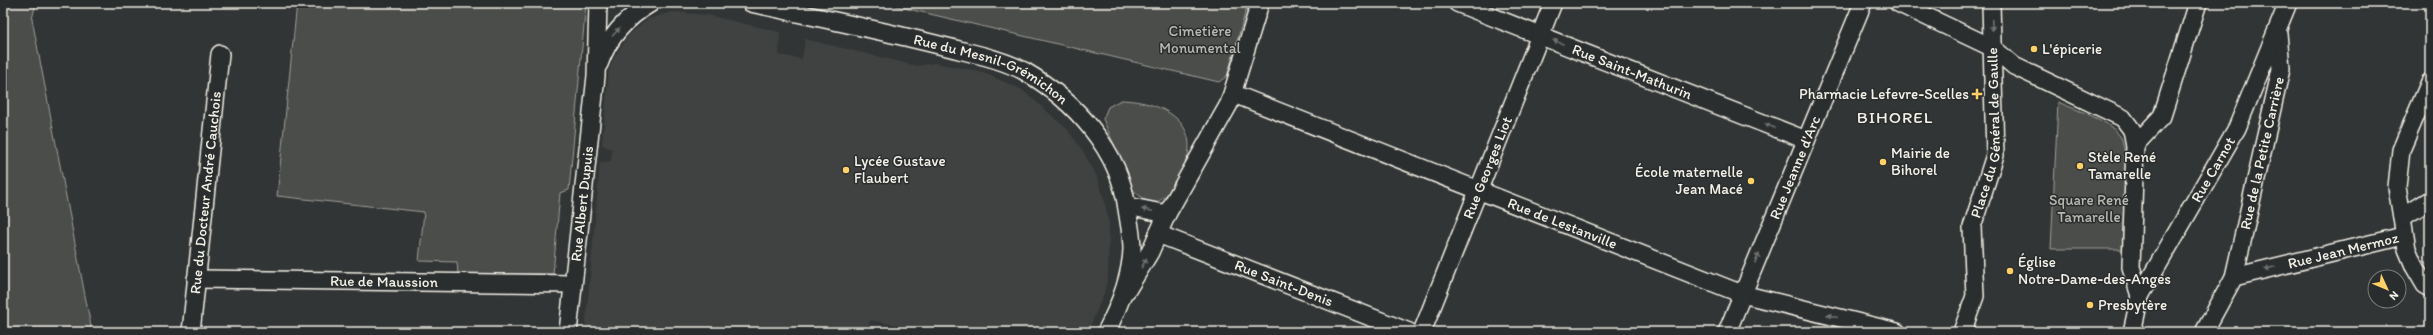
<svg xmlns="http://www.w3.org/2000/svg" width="2433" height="335" font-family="Itim,sans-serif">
  <rect width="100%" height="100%" fill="#323535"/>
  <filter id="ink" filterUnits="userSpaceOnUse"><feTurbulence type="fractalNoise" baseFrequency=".025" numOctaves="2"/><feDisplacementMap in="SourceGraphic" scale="8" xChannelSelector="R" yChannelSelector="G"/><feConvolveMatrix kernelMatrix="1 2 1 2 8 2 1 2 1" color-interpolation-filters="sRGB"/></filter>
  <g filter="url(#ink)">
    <path fill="#404242" d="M672,12L707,15L780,32L779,55L802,59L805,39L917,66L934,63L979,71L1021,89L1032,98L1067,129L1083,151L1097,177L1104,199L1109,224L1108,276L1104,293L1088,332H938L870,320L868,332H585L600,163L611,161L612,149L602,145L609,70L615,56L629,35L648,19Z"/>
    <g fill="#4b4d4c" stroke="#a09f9a">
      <path d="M3,3H36L32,19L92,332H3Z"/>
      <path d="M297,3H586L569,190L560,193L553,274H458L457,262L419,261L424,212L277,196Z"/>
      <path d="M883,3H1248L1227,76L1219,82Z"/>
      <path d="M1121,100C1165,101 1207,126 1181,173C1173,188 1170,194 1156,203L1146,201L1133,190L1103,119L1108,107Z"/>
      <path d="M2058,102C2077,111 2107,118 2120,136C2130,148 2124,229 2124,249H2051Z"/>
    </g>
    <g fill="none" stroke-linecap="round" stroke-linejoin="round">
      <g stroke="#f4f1e8" stroke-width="20">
        <g id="minor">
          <path id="s1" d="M751,3C815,17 880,30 943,46C970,53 999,58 1024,71C1074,100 1120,150 1127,209C1129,222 1132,236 1132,249C1131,277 1119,307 1106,332"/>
          <path id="s2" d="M1457,3L1806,140"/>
          <path d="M1898,3L1993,48L2014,66L2123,118L2132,130L2135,145L2131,267L2140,296"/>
          <path d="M599,64C608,38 627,17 651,3"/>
          <path d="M2430,82L2401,150L2397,187L2407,249L2415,268L2425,285L2430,288"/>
          <path id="s3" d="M1234,94L1742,294L1897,332"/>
          <path d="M2135,145L2162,116L2198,3"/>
          <path d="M1127,206L1167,214"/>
          <path d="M2403,217L2430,200"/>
          <path id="s4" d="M1158,234L1409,332"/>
          <path id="s5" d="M2234,277L2281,69L2278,33"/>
          <path id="s6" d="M196,279L572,284"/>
          <path d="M1127,290L1150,252L1167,214L1229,104L1260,3"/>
          <path id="s7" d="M191,332L220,54"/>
          <path id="s8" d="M568,332L596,76L598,3"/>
          <path id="s9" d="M1422,332L1553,3"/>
          <path id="s10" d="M1727,332L1863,3"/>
          <path id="s11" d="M1962,332L1975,296L1972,227L1995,155L1991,3"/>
          <path id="s12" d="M2132,332L2140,296L2237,128L2288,3"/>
          <path id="s13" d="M2204,332L2234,277L2403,236"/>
        </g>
      </g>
      <use href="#minor" stroke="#2a2d2e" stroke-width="17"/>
    </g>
    <defs><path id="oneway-solid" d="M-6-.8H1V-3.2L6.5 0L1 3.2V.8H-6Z"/></defs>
    <g fill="#71726f">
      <use href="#oneway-solid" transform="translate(1992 25) rotate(87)"/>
      <use href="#oneway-solid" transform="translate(616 32) rotate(-48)"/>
      <use href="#oneway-solid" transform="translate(1558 42) rotate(-158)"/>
      <use href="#oneway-solid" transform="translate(1770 126) rotate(-158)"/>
      <use href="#oneway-solid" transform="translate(1147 210) rotate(-168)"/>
      <use href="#oneway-solid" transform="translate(1757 258) rotate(-67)"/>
      <use href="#oneway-solid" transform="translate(1144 263) rotate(-61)"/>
      <use href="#oneway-solid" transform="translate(2270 268) rotate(166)"/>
      <use href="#oneway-solid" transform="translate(1832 316) rotate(-166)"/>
    </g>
  </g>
  <g fill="#ffd166" stroke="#2a2d2e" stroke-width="1.5">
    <circle cx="2034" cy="49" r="4"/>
    <path d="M1975 88h4v4h4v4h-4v4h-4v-4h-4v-4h4z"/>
    <circle cx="1883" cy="162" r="4"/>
    <circle cx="2080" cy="166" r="4"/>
    <circle cx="846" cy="170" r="4"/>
    <circle cx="1751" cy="181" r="4"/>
    <circle cx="2010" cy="271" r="4"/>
    <circle cx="2090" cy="305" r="4"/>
  </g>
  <g text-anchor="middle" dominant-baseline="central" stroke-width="3" stroke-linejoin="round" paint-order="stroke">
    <g font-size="15" fill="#b9b8b1" stroke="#2a2d2e">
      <text x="1200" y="31">Cimetière<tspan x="1200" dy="17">Monumental</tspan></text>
      <text x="2089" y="200">Square René<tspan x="2089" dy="17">Tamarelle</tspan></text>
    </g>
    <g font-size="15" fill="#f4f1e8" stroke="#2a2d2e" text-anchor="start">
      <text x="2042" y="49">L'épicerie</text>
      <text x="1969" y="94" text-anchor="end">Pharmacie Lefevre-Scelles</text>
      <text x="1891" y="153">Mairie de<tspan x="1891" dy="17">Bihorel</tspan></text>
      <text x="2088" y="157">Stèle René<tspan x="2088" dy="17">Tamarelle</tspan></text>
      <text x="854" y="161">Lycée Gustave<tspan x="854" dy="17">Flaubert</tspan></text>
      <text x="1743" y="172" text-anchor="end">École maternelle<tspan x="1743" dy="17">Jean Macé</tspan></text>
      <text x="2018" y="262">Église<tspan x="2018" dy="17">Notre-Dame-des-Anges</tspan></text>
      <text x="2098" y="305">Presbytère</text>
    </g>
    <g font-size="15" fill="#f4f1e8" stroke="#2a2d2e">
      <text stroke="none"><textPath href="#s2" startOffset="188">Rue Saint-Mathurin</textPath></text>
      <text stroke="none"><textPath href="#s1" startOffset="250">Rue du Mesnil-Grémichon</textPath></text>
      <text stroke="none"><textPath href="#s11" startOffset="204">Place du Général de Gaulle</textPath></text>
      <text stroke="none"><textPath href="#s5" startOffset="127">Rue de la Petite Carrière</textPath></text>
      <text stroke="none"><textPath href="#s10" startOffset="178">Rue Jeanne d'Arc</textPath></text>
      <text stroke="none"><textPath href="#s9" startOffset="177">Rue Georges Liot</textPath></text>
      <text stroke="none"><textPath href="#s12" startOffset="183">Rue Carnot</textPath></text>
      <text stroke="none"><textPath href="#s7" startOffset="140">Rue du Docteur André Cauchois</textPath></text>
      <text stroke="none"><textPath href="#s8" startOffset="129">Rue Albert Dupuis</textPath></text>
      <text stroke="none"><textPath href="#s3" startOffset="353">Rue de Lestanville</textPath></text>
      <text stroke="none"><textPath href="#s13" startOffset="175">Rue Jean Mermoz</textPath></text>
      <text stroke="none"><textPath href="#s6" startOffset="188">Rue de Maussion</textPath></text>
      <text stroke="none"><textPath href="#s4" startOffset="135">Rue Saint-Denis</textPath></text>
    </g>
    <g font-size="17" letter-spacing="1" fill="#f4f1e8" stroke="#2a2d2e">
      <text x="1895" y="117">BIHOREL</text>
    </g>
  </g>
  <rect width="2433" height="335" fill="none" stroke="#2a2d2e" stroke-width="16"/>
  <rect x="8" y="8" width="2417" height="319" fill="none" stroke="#f4f1e8" stroke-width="1.5" filter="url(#ink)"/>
  <g transform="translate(2387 289) rotate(134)"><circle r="19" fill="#2a2d2e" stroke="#7b7b78"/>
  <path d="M0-3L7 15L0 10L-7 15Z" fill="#ffd166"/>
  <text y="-6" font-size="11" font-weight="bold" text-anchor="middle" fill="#f4f1e8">N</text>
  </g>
</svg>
